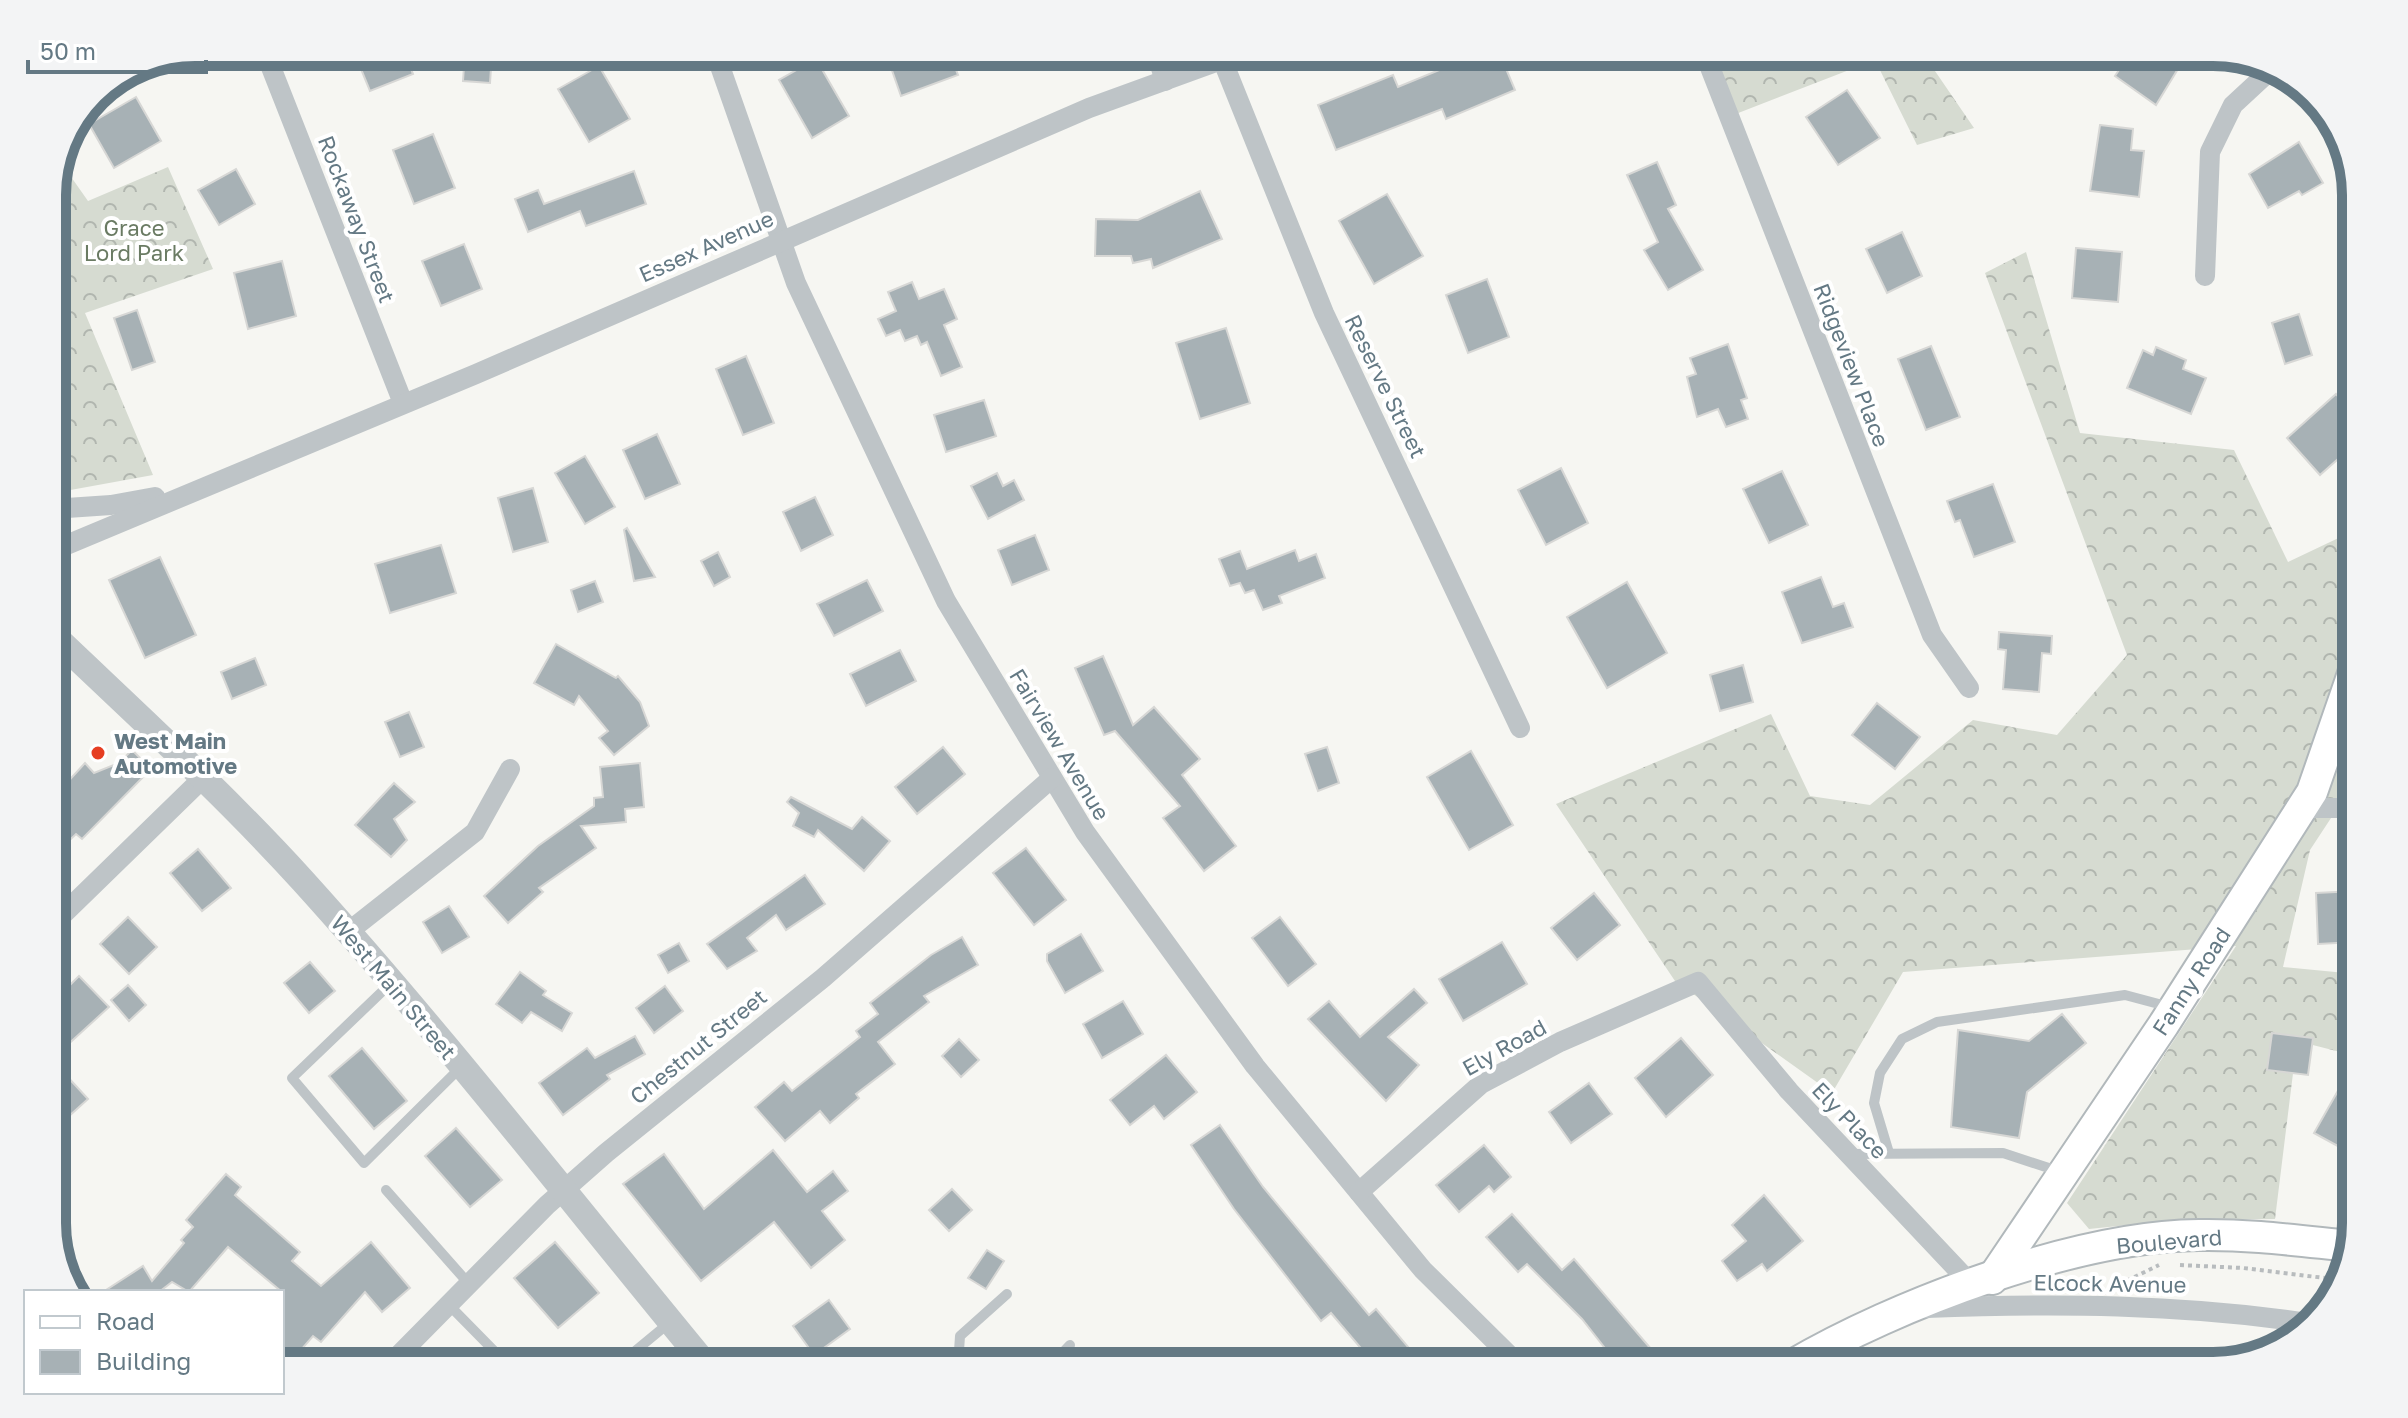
<svg xmlns="http://www.w3.org/2000/svg" width="2408" height="1418" font-family="'Golos Text',sans-serif">
  <defs>
    <pattern id="forest-crowns" width="20" height="18" patternUnits="userSpaceOnUse" patternTransform="scale(2)"><rect width="20" height="18" fill="#d6dbd1"/><path d="M2 6a3 3 0 1 1 6 0M12 15a3 3 0 1 1 6 0" fill="none" stroke="#b1b6af"/></pattern>
  </defs>
  <rect width="100%" height="100%" fill="#f6f6f2"/>
  <g fill="url(#forest-crowns)">
    <path d="M1704,52H1922L1974,128L1917,145L1875,60L1728,117Z"/>
    <path d="M62,164L88,201L168,167L213,269L85,313L153,475L65,491L52,489V186Z"/>
    <path d="M2026,252L2080,433L2234,450L2288,562L2349,533L2356,518V780L2310,850L2283,967L2356,974V1056L2297,1041L2275,1219L2176,1220L2089,1229L2067,1203L2236,946L1903,972L1832,1093L1675,981L1556,804L1771,714L1810,796L1870,805L1973,720L2057,735L2127,655L1985,273Z"/>
  </g>
  <g fill="#a7b1b5" stroke="#d7d7d5" stroke-width="2">
    <path d="M354,52H404L413,74L370,91Z"/>
    <path d="M465,52L492,53L490,83L463,81Z"/>
    <path d="M906,52H949L958,75L901,96L888,59Z"/>
    <path d="M1483,52H1499L1515,90L1446,119L1442,109L1336,150L1318,105L1393,75L1398,87Z"/>
    <path d="M2131,52H2174L2184,59L2156,105L2115,76Z"/>
    <path d="M816,59L849,116L812,138L779,80Z"/>
    <path d="M599,66L630,119L589,142L558,89Z"/>
    <path d="M1847,90L1880,138L1838,165L1806,117Z"/>
    <path d="M136,97L161,141L114,168L89,124Z"/>
    <path d="M2100,125L2133,129L2131,150L2144,151L2139,197L2090,191Z"/>
    <path d="M433,134L455,188L414,204L393,150Z"/>
    <path d="M2299,142L2323,183L2302,195L2299,191L2268,208L2249,174Z"/>
    <path d="M1657,162L1676,205L1668,209L1703,270L1668,290L1644,250L1658,242L1627,175Z"/>
    <path d="M236,169L255,204L219,225L198,190Z"/>
    <path d="M634,171L646,204L586,226L580,211L528,232L515,199L538,190L544,204Z"/>
    <path d="M1200,191L1222,239L1153,268L1151,259L1133,263L1131,256H1095L1096,219L1138,220Z"/>
    <path d="M1387,194L1423,256L1374,284L1339,221Z"/>
    <path d="M1902,232L1922,276L1887,293L1866,249Z"/>
    <path d="M464,244L482,289L441,306L422,261Z"/>
    <path d="M2076,248L2122,252L2118,302L2072,298Z"/>
    <path d="M282,261L296,316L248,329L234,273Z"/>
    <path d="M1487,279L1509,337L1468,353L1446,295Z"/>
    <path d="M912,282L919,299L944,289L957,319L944,325L962,367L941,376L927,342L921,345L917,336L905,341L900,330L886,336L878,319L896,311L888,292Z"/>
    <path d="M137,310L155,362L132,370L114,318Z"/>
    <path d="M2299,314L2312,355L2285,364L2272,323Z"/>
    <path d="M1226,328L1250,403L1200,419L1176,343Z"/>
    <path d="M1728,344L1747,398L1741,400L1748,419L1726,427L1718,409L1697,417L1687,377L1696,374L1690,358Z"/>
    <path d="M1931,346L1960,417L1926,430L1898,359Z"/>
    <path d="M2156,347L2186,360L2183,369L2206,378L2191,414L2127,388L2143,350L2153,355Z"/>
    <path d="M746,356L774,423L743,435L716,369Z"/>
    <path d="M2336,394L2356,416V443L2320,475L2287,438Z"/>
    <path d="M984,400L996,436L946,452L934,415Z"/>
    <path d="M657,434L680,484L645,499L623,450Z"/>
    <path d="M585,456L615,507L585,524L555,473Z"/>
    <path d="M1561,468L1588,523L1546,545L1518,490Z"/>
    <path d="M1782,471L1808,525L1769,543L1743,489Z"/>
    <path d="M997,473L1003,486L1014,480L1024,500L988,519L971,486Z"/>
    <path d="M1993,484L2015,542L1974,557L1960,520L1955,522L1947,501Z"/>
    <path d="M533,488L548,542L513,552L498,498Z"/>
    <path d="M815,497L833,535L801,551L783,512Z"/>
    <path d="M627,528L655,577L634,581L624,530Z"/>
    <path d="M1035,535L1049,570L1012,585L998,550Z"/>
    <path d="M441,545L456,593L390,613L375,564Z"/>
    <path d="M1295,550L1299,561L1316,554L1325,578L1279,596L1282,603L1263,610L1254,590L1245,593L1240,583L1230,586L1219,559L1240,551L1247,569Z"/>
    <path d="M718,552L730,577L714,586L701,561Z"/>
    <path d="M160,557L196,635L145,658L109,580Z"/>
    <path d="M1821,577L1833,607L1844,603L1853,627L1802,643L1782,592Z"/>
    <path d="M867,580L883,611L834,636L817,604Z"/>
    <path d="M595,581L603,602L578,612L571,590Z"/>
    <path d="M1627,582L1667,653L1607,688L1567,617Z"/>
    <path d="M1999,632L2052,636L2051,654L2042,653L2039,692L2003,689L2006,650L1998,649Z"/>
    <path d="M556,644L616,678L618,676L640,702L649,726L614,755L599,738L608,731L579,696L574,705L534,683Z"/>
    <path d="M900,650L916,681L866,706L850,674Z"/>
    <path d="M1103,656L1133,725L1154,707L1200,759L1182,775L1236,846L1204,871L1163,818L1180,806L1115,731L1104,735L1075,668Z"/>
    <path d="M255,658L266,685L232,699L221,672Z"/>
    <path d="M1743,665L1753,702L1720,711L1710,675Z"/>
    <path d="M1877,703L1920,737L1895,769L1852,735Z"/>
    <path d="M409,712L424,747L400,757L385,722Z"/>
    <path d="M943,747L965,774L917,814L895,787Z"/>
    <path d="M1327,747L1339,783L1318,791L1305,754Z"/>
    <path d="M132,750L151,769L82,839L76,834L52,857V799L85,763L94,773L119,763Z"/>
    <path d="M1471,751L1513,825L1469,850L1427,777Z"/>
    <path d="M640,763L644,807L625,809L626,822L581,826L596,848L539,888L543,892L508,923L484,896L538,846L594,806V798L603,797L600,767Z"/>
    <path d="M394,783L415,802L394,819L407,840L391,857L355,825Z"/>
    <path d="M791,797L852,829L862,817L890,841L864,871L818,830L814,837L793,826L799,813L787,802Z"/>
    <path d="M1026,848L1066,900L1034,925L993,873Z"/>
    <path d="M198,849L231,888L202,911L170,873Z"/>
    <path d="M805,875L825,904L786,930L776,915L747,938L757,951L727,969L707,944Z"/>
    <path d="M2356,891V942L2318,944L2316,893Z"/>
    <path d="M1594,893L1620,925L1577,960L1551,928Z"/>
    <path d="M449,906L469,937L442,953L423,922Z"/>
    <path d="M128,917L157,947L129,974L100,944Z"/>
    <path d="M1280,917L1316,964L1288,986L1252,938Z"/>
    <path d="M1081,934L1103,971L1065,993L1047,961V954Z"/>
    <path d="M962,937L978,965L924,996L929,1002L878,1042L895,1064L856,1094L859,1098L830,1123L820,1111L785,1141L755,1107L784,1082L792,1091L860,1037L856,1031L878,1014L870,1003L931,955Z"/>
    <path d="M1502,942L1527,984L1463,1021L1439,979Z"/>
    <path d="M679,943L689,961L668,973L658,955Z"/>
    <path d="M310,962L335,991L309,1013L284,983Z"/>
    <path d="M520,972L546,991L543,995L572,1013L562,1031L531,1012L522,1023L496,1004Z"/>
    <path d="M79,976L109,1007L52,1059V1003Z"/>
    <path d="M128,985L146,1005L129,1021L111,1000Z"/>
    <path d="M665,986L683,1011L654,1033L636,1008Z"/>
    <path d="M1414,989L1427,1003L1388,1037L1419,1065L1386,1101L1308,1019L1329,1001L1360,1037Z"/>
    <path d="M1123,1001L1143,1034L1102,1058L1083,1024Z"/>
    <path d="M2062,1014L2086,1043L2027,1092L2019,1138L1951,1127L1958,1030L2029,1041Z"/>
    <path d="M2272,1033L2313,1038L2308,1075L2267,1070Z"/>
    <path d="M635,1036L645,1054L607,1075L610,1079L563,1115L539,1083L587,1048L595,1058Z"/>
    <path d="M1681,1038L1713,1075L1666,1117L1635,1078Z"/>
    <path d="M959,1039L979,1060L961,1077L942,1056Z"/>
    <path d="M362,1048L407,1101L374,1129L329,1076Z"/>
    <path d="M1166,1055L1197,1092L1164,1119L1154,1106L1130,1125L1110,1100Z"/>
    <path d="M52,1060L88,1099L68,1117L52,1099Z"/>
    <path d="M1589,1083L1612,1114L1571,1143L1549,1112Z"/>
    <path d="M2339,1089L2356,1099V1156L2314,1133Z"/>
    <path d="M1220,1125L1263,1187L1369,1315L1376,1309L1409,1348L1387,1366H1376L1331,1313L1321,1321L1234,1209L1191,1145Z"/>
    <path d="M456,1128L502,1180L470,1207L425,1156Z"/>
    <path d="M1484,1145L1511,1177L1494,1192L1489,1186L1459,1212L1436,1185Z"/>
    <path d="M773,1150L807,1192L833,1171L848,1191L822,1211L845,1240L811,1268L774,1222L701,1281L623,1184L664,1154L704,1209Z"/>
    <path d="M226,1174L241,1187L235,1195L300,1252L292,1261L321,1286L371,1242L410,1288L382,1312L365,1292L321,1342L313,1336L287,1366H282V1292L228,1247L189,1292L172,1282L159,1292H103L143,1266L152,1281L184,1243L181,1240L193,1227L186,1220Z"/>
    <path d="M952,1189L972,1210L949,1231L929,1210Z"/>
    <path d="M1764,1195L1803,1241L1767,1271L1762,1264L1737,1281L1722,1261L1746,1241L1732,1225Z"/>
    <path d="M1512,1214L1562,1270L1574,1259L1657,1356L1645,1366H1619L1582,1319L1527,1264L1518,1272L1486,1237Z"/>
    <path d="M555,1242L599,1293L558,1328L514,1278Z"/>
    <path d="M987,1250L1004,1261L986,1289L968,1278Z"/>
    <path d="M829,1300L850,1329L814,1355L793,1326Z"/>
  </g>
  <g fill="none" stroke-linecap="round" stroke-linejoin="round">
    <g stroke="#b1b8bb" stroke-width="34">
      <g id="secondary">
        <path d="M1992,1279L2164,1024L2312,792L2356,665"/>
        <path d="M1791,1366C1896,1304 2077,1236 2199,1235C2249,1234 2300,1241 2350,1246"/>
      </g>
    </g>
    <g stroke="#b8bcbe" stroke-width="4" stroke-dasharray="4 4" stroke-linecap="butt">
      <path d="M2180,1265L2243,1268L2341,1280"/>
      <path d="M2120,1284L2159,1265"/>
    </g>
    <g stroke="#bec4c7" stroke-width="10">
      <path d="M390,984L292,1078L364,1163L461,1067"/>
      <path d="M1889,1153L1874,1103L1880,1073L1902,1039L1937,1022L2125,995L2170,1007"/>
      <path d="M1850,1154L2003,1153L2061,1172"/>
      <path d="M386,1190L469,1284"/>
      <path d="M449,1305L509,1366"/>
      <path d="M617,1366L669,1323"/>
      <path d="M958,1366L960,1336L1007,1294"/>
      <path d="M1050,1366L1070,1345"/>
    </g>
    <g stroke="#bec4c7" stroke-width="20">
      <path d="M265,52L403,403"/>
      <path d="M715,52L796,283L946,601L1085,832L1255,1066L1423,1270L1520,1366"/>
      <path d="M1156,52L1165,81"/>
      <path d="M1704,52L1932,635L1969,688"/>
      <path d="M1222,59L1324,313L1520,728"/>
      <path d="M2205,276L2210,152L2233,105L2273,68"/>
      <path d="M52,509L111,505L155,497"/>
      <path d="M52,551L476,374L1089,108L1243,52"/>
      <path d="M2302,808H2356"/>
      <path d="M52,925L203,778"/>
      <path d="M348,932L475,832L510,769"/>
      <path d="M1359,1192L1481,1084L1560,1042L1698,982L1789,1091L1973,1286"/>
      <path d="M1926,1308C2055,1303 2181,1304 2309,1323"/>
      <path d="M388,1366L547,1205L606,1153L823,978L1052,778"/>
    </g>
    <path stroke="#bec4c7" stroke-width="26" d="M52,634C137,715 224,794 303,881C444,1037 573,1204 707,1366"/>
    <use href="#secondary" stroke="#fff" stroke-width="30"/>
  </g>
  <circle fill="#e63e22" stroke="#fff" stroke-width="3" cx="98" cy="753" r="8"/>
  <g text-anchor="middle" dominant-baseline="central" stroke-width="8" stroke-linejoin="round" paint-order="stroke">
    <g font-size="22" fill="#647984" stroke="#fff">
      <text transform="translate(357 219) rotate(69)">Rockaway Street</text>
      <text transform="translate(706 246) rotate(-24)">Essex Avenue</text>
      <text transform="translate(1852 365) rotate(69)">Ridgeview Place</text>
      <text transform="translate(1386 386) rotate(64)">Reserve Street</text>
      <text transform="translate(1060 744) rotate(59)">Fairview Avenue</text>
      <text transform="translate(2191 981) rotate(-57)">Fanny Road</text>
      <text transform="translate(394 987) rotate(50)">West Main Street</text>
      <text transform="translate(698 1046) rotate(-39)">Chestnut Street</text>
      <text transform="translate(1504 1047) rotate(-29)">Ely Road</text>
      <text transform="translate(1850 1120) rotate(46)">Ely Place</text>
      <text transform="translate(2169 1241) rotate(-5)">Boulevard</text>
      <text transform="translate(2110 1283) rotate(1)">Elcock Avenue</text>
    </g>
    <g font-size="22" fill="#6a7b63" stroke="#fff">
      <text x="134" y="227">Grace<tspan x="134" dy="25">Lord Park</tspan></text>
    </g>
    <g font-size="22" font-weight="bold" fill="#647984" stroke="#fff" text-anchor="start">
      <text x="114" y="740">West Main<tspan x="114" dy="25">Automotive</tspan></text>
    </g>
  </g>
  <path d="M0 0H2408V1418H0ZM195 66H2213A129 129 0 0 1 2342 195V1223A129 129 0 0 1 2213 1352H195A129 129 0 0 1 66 1223V195A129 129 0 0 1 195 66Z" fill="#f3f4f5" fill-rule="evenodd"/>
  <path fill="none" stroke="#647984" stroke-width="10" d="M195 66H2213A129 129 0 0 1 2342 195V1223A129 129 0 0 1 2213 1352H195A129 129 0 0 1 66 1223V195A129 129 0 0 1 195 66Z"/>
  <rect x="24" y="1290" width="260" height="104" fill="#ffffff" stroke="#c1c9ce" stroke-width="2"/>
  <rect x="40" y="1316" width="40" height="12" fill="#ffffff" stroke="#c1c9ce" stroke-width="2"/>
  <text x="96" y="1330" font-size="24" fill="#647984">Road</text>
  <rect x="40" y="1350" width="40" height="24" fill="#a7b1b5" stroke="#c1c9ce" stroke-width="2"/>
  <text x="96" y="1370" font-size="24" fill="#647984">Building</text>
  <path d="M28 60v12h178v-12" fill="none" stroke="#647984" stroke-width="4"/>
  <text x="40" y="60" font-size="24" fill="#647984" stroke="#ffffff" stroke-width="6" paint-order="stroke">50 m</text>
</svg>
